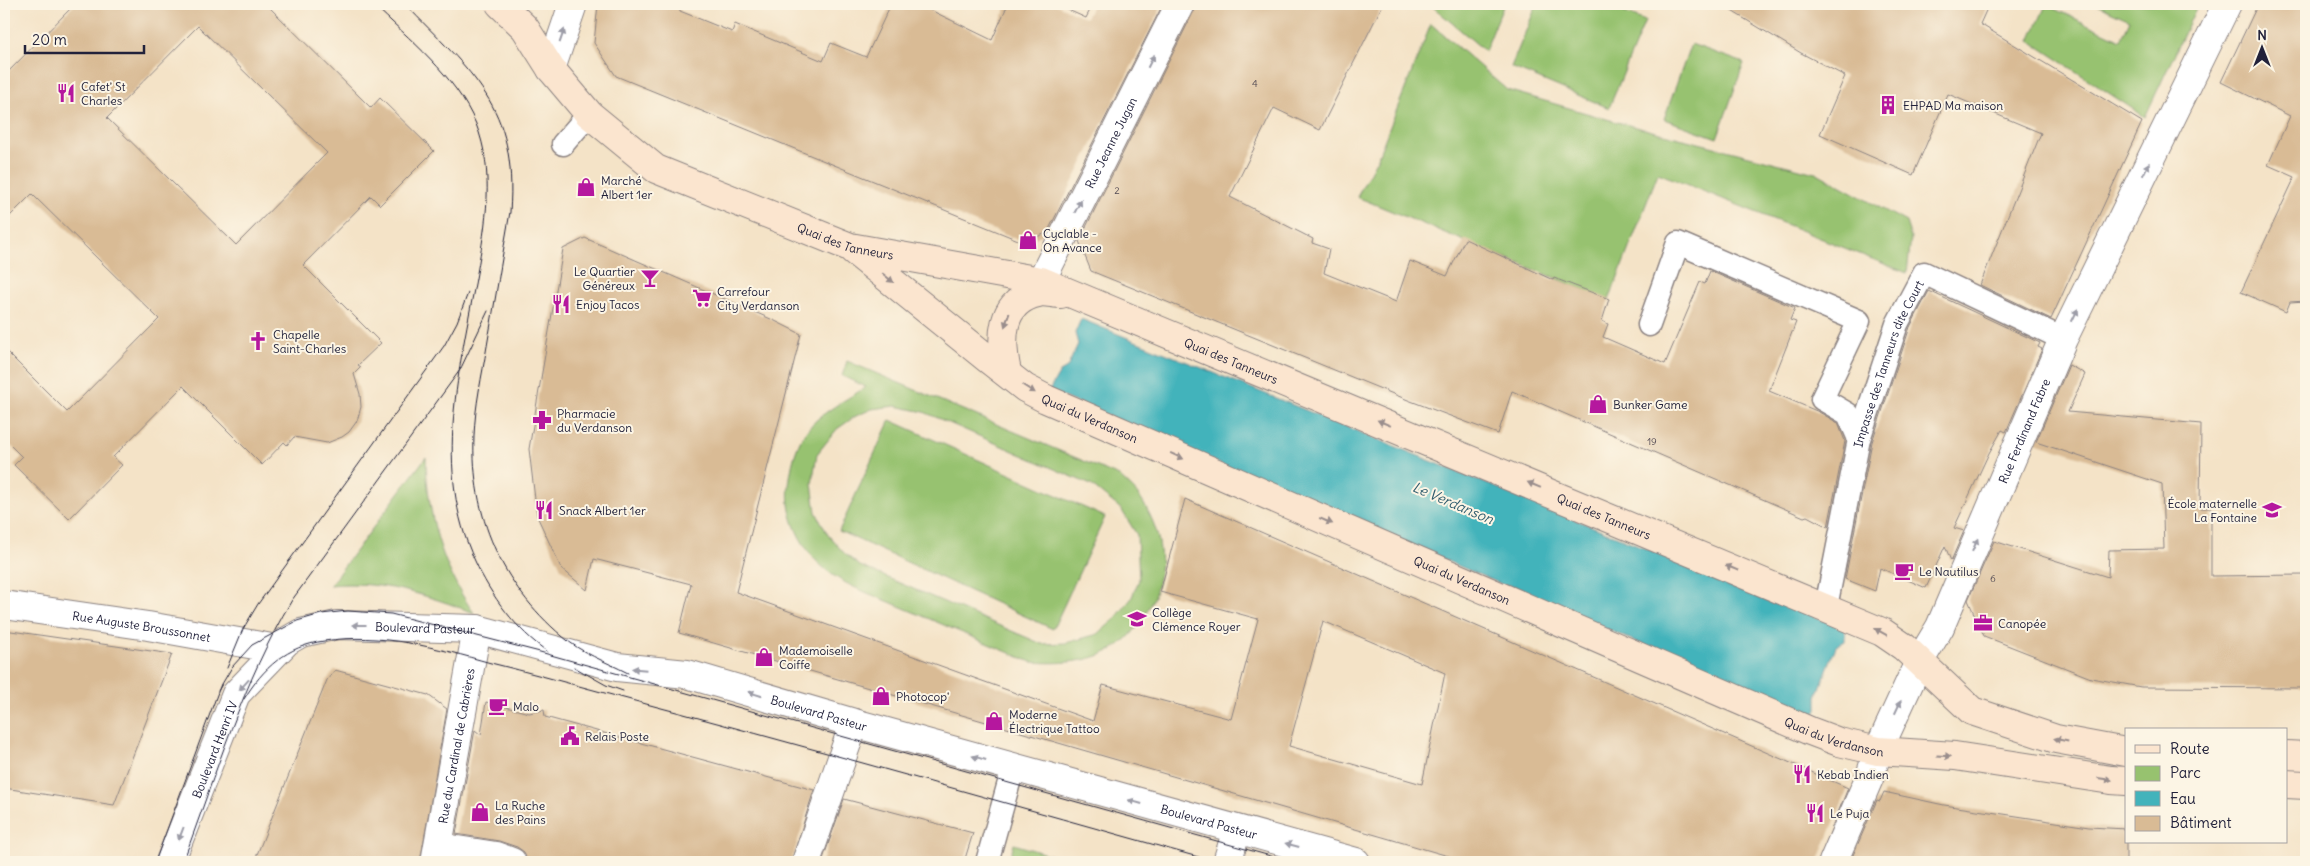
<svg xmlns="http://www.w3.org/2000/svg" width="2310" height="866" font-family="Delius,sans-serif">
  <rect width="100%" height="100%" fill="#fcf5e5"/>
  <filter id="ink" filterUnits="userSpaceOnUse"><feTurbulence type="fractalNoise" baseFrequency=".02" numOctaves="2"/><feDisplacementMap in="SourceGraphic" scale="10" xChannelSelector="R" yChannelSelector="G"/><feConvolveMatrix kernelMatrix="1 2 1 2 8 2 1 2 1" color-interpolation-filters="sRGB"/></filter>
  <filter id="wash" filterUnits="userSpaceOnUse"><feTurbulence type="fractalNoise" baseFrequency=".0096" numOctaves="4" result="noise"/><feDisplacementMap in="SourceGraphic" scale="20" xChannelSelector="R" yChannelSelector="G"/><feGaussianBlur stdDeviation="1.12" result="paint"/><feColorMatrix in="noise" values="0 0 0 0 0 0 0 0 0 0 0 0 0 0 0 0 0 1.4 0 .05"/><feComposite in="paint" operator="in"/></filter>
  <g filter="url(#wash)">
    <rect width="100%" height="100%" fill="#f4e3c7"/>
    <g fill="#97c26f" stroke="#5c7255" fill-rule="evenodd">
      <path d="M1433,4H1504L1485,51L1432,6Z"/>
      <path d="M1537,4H1604L1645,21L1609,108L1511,67Z"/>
      <path d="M2094,4H2198L2145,117L2030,41L2046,5L2121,40L2130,20Z"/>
      <path d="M1431,24L1507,90L1617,122L1819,174L1906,222L1911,238L1907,273L1658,173L1609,300L1357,197L1377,159Z"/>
      <path d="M1691,44L1744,63L1717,138L1664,119Z"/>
      <path d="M847,361L1119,476C1125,482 1133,488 1138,495C1164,531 1169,574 1146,613C1138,627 1128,641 1113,649C1089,663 1058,664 1031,662C987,643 943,625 899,606C874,595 846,587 825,569C801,549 785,515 789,485C796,424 818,417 866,387L842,376ZM895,406L924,412L1091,485L1121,509L1137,535L1139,580L1131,599L1115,619L1098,634L1066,643L1042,644L860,566L845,554L828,535L816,512L812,484L817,454L837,429L856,416L872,409Z"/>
      <path d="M890,420L1105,517L1053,629L839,531Z"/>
      <path d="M426,457C427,513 441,567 474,613C427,595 381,580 330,585Z"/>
      <path d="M1014,844L1072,862H1008Z"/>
    </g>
    <path fill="#43b3bb" stroke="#326a7b" d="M1081,319L1845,629V641L1836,646L1817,696V710L1812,717L1049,391L1060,372L1067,368L1078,344L1075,333Z"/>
    <g id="blocks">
      <g fill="#d9bb95" fill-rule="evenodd">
        <path d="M75,4H266L371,108L380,98L434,151L380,205L371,196L303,265L381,343L358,365L361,367L354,374L360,394L361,407L357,421L349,432L342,437L327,443L294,437L287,445L284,442L262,465L183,386L113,457L122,465L69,519L14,465L22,457L4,439V349L67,412L159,319L32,194L4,222V76ZM198,26L327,153L236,245L107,118Z"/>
        <path d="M598,4H679L680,11L732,32L735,24L823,61L831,43L866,57L891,4H918L992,40L1008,4H1055L1086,18L1093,4H1163L1047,233L1023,242L616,76L594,43Z"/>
        <path d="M1196,4H1383L1320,130L1274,108L1230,197L1313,239L1312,243L1329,249L1324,273L1396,302L1410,261L1447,276L1465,239L1553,280L1554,278L1609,299L1602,321L1608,324L1603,337L1665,364L1700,282L1705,284L1710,271L1795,308L1790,320L1796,322L1769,391L1819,412L1838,423L1845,441L1828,527L1807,516L1804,517L1512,391L1498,434L1408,400L1091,271L1079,241L1194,11Z"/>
        <path d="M1720,4H1989L1980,24L2142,122L2051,319L1980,285L2041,133L1948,94L1913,175L1820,134L1845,76L1801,53Z"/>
        <path d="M2258,4H2306V301L2290,302L2286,312L2241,292L2295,177L2268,165L2290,116L2221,82Z"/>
        <path d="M585,238L773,320L801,334L736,592L1093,721L1103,685L1231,719L1258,619L1160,592L1185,499L1848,788L1818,862H1469L679,633L691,584L594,559L587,590L561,568L537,516L529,449L563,249ZM1323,621L1445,673L1422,784L1289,746Z"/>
        <path d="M1929,291L2040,343L2038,347L2042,349L2006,432L2002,430L1989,453L1954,528L1964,531L1951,561L1945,546L1926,588L1880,568L1875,591L1845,579L1872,442L1910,327Z"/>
        <path d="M2069,365L2085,374L2068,412L2201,424L2200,508H2211V576L2306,575V688L2141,687L2091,678L1984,636L1968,600L1994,541L2108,577L2109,550L2164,549L2162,484L2036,442Z"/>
        <path d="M4,630L172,654L114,805L4,788Z"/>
        <path d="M335,670L428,695L447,709L420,862H254L327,680Z"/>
        <path d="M486,702L529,713L544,710L545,717L814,790L791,862H527L524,852L517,847L499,841L456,834L475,730L481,735Z"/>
        <path d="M1884,792L1944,805L2089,827L2126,829V862H1850L1877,800L1880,801Z"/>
        <path d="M844,799L973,833L964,862H822Z"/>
      </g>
    </g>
  </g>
  <g filter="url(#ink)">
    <use href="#blocks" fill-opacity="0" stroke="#8b8281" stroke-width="1"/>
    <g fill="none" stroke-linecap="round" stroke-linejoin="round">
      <g stroke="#8b8281" stroke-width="25">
        <g id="lane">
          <path d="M563,144L589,114"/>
          <path d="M1649,325L1678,243L1859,321L1822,399L1848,414L1859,439"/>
          <path id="s1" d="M1826,607L1859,439L1897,324L1924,273L2063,339"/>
          <path d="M987,862L1013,768"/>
        </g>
      </g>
      <g stroke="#8b8281" stroke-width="30">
        <g id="street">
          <path d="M551,69L573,4"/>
          <path id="s2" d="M1041,281L1180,4"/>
          <path id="s3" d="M4,605L148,626L277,649"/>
          <path d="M438,847L496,856L512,862"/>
          <path id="s4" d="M170,862L236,694L287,641L301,633L337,625L477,629L617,667L687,674L854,723L1356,862"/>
          <path id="s5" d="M435,862L477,629"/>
          <path d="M806,862L854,723"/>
          <path d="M1227,862L1237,830"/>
          <path id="s6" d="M1833,862L1870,776L1878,751L1919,662L1940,627L2063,339L2227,4"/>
        </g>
      </g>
      <g stroke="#8b8281" stroke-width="30">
        <g id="secondary">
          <path id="s7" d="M500,4L525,28L551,69L589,114L656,169L850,247L1041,281L1882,632L1904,647L1972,711L2056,739L2126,752"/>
          <path id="s8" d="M853,250L988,359L1025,388L1046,399L1810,731L1839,742L1878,751L1955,756L2111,780L2126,781"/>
          <path d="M1007,372C1000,340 999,301 1038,293C1044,291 1054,294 1061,294"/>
          <path d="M2286,755L2306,756"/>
          <path d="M2286,784L2306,785"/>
        </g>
      </g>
      <use href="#lane" stroke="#fff" stroke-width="22"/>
      <use href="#street" stroke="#fff" stroke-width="28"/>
      <use href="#secondary" stroke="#fbe5cf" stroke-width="28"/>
      <g stroke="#22223b" stroke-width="1">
        <path d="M373,4C409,39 456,76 476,124C495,172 486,223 477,273C460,368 432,469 475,561C491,596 516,630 548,652"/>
        <path d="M405,4C472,74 518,105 510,212C502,257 495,302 487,346C482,376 475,406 474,436C471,516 501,584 562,636C581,653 605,661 628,673"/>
        <path d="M574,667L606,685L623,691"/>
        <path d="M227,668L243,629L258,604L444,346L457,322L468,293"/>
        <path d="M218,691L232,667L252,645L297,621L321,614L348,611L391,614L540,652L1292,862"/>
        <path d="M244,699C263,668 287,646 324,641C381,632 437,648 491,663C528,672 564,682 601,692C807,746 1011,805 1216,862"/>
        <path d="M155,862L221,684"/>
        <path d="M183,862C216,774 243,681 292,600L460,370L488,311"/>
      </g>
    </g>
    <defs><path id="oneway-solid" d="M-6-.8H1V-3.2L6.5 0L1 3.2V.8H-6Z" transform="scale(1.25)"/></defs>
    <g fill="#9c9ca7">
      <use href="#oneway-solid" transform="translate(562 36) rotate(-71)"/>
      <use href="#oneway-solid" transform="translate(1151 61) rotate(-63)"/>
      <use href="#oneway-solid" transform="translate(2146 169) rotate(-64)"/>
      <use href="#oneway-solid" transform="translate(1078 206) rotate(-63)"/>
      <use href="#oneway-solid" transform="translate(2075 315) rotate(-64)"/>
      <use href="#oneway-solid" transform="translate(1975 545) rotate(-67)"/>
      <use href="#oneway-solid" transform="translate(359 625) rotate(-180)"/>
      <use href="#oneway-solid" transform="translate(639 669) rotate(-175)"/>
      <use href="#oneway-solid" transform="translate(244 685) rotate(132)"/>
      <use href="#oneway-solid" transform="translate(755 694) rotate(-163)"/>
      <use href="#oneway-solid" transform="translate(1898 707) rotate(-65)"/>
      <use href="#oneway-solid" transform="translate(979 758) rotate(-164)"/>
      <use href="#oneway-solid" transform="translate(1135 802) rotate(-164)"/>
      <use href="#oneway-solid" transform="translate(181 834) rotate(111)"/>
      <use href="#oneway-solid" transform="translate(1292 845) rotate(-165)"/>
    </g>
    <g fill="#998d8c">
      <use href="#oneway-solid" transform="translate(888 278) rotate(39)"/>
      <use href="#oneway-solid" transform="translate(1007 320) rotate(109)"/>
      <use href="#oneway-solid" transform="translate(1029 389) rotate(32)"/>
      <use href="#oneway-solid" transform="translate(1384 423) rotate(-157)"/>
      <use href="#oneway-solid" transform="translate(1177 456) rotate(24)"/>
      <use href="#oneway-solid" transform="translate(1534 485) rotate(-157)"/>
      <use href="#oneway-solid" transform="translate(1326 521) rotate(24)"/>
      <use href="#oneway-solid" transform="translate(1732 568) rotate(-157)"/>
      <use href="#oneway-solid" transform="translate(1881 632) rotate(-151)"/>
      <use href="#oneway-solid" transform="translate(2061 740) rotate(-168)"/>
      <use href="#oneway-solid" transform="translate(1944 756) rotate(4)"/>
      <use href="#oneway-solid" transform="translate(2105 779) rotate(8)"/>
    </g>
  </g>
  <defs>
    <g id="restaurant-bare" transform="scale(1.5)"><path d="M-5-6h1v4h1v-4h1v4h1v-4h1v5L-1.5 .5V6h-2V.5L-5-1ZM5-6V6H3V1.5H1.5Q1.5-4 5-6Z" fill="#b5179e" stroke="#fcf5e5" stroke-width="2.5" paint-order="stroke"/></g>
    <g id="building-bare" transform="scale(1.5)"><path d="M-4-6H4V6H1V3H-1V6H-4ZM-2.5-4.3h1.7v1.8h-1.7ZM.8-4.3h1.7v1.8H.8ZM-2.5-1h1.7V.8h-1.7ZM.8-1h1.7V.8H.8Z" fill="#b5179e" stroke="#fcf5e5" stroke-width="2.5" paint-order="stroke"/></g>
    <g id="shop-bare" transform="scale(1.5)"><path d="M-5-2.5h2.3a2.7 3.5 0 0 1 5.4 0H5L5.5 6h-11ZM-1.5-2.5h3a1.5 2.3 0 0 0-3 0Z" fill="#b5179e" stroke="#fcf5e5" stroke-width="2.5" paint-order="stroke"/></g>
    <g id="bar-bare" transform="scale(1.5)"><path d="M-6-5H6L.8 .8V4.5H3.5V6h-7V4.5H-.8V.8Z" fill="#b5179e" stroke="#fcf5e5" stroke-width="2.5" paint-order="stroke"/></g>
    <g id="supermarket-bare" transform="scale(1.5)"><path d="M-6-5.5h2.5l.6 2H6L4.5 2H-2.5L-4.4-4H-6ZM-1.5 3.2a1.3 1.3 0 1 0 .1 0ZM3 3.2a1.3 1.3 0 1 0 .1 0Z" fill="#b5179e" stroke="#fcf5e5" stroke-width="2.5" paint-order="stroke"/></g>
    <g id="church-bare" transform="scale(1.5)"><path d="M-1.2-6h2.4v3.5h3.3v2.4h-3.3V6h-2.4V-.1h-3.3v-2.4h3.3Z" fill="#b5179e" stroke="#fcf5e5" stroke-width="2.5" paint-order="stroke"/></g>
    <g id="pharmacy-bare" transform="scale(1.5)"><path d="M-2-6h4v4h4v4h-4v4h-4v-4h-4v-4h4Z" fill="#b5179e" stroke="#fcf5e5" stroke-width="2.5" paint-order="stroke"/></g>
    <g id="school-bare" transform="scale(1.5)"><path d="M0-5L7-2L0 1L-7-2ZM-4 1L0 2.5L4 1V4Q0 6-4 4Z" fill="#b5179e" stroke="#fcf5e5" stroke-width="2.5" paint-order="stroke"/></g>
    <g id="cafe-bare" transform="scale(1.5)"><path d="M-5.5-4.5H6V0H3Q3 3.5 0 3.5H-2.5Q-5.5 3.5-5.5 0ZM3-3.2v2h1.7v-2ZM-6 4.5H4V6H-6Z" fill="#b5179e" stroke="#fcf5e5" stroke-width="2.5" paint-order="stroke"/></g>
    <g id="office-bare" transform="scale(1.5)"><path d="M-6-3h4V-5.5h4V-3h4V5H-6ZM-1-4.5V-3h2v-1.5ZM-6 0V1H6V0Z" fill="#b5179e" stroke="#fcf5e5" stroke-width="2.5" paint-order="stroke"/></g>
    <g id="civic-bare" transform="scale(1.5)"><path d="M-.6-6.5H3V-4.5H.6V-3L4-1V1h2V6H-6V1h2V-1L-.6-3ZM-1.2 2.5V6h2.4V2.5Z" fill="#b5179e" stroke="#fcf5e5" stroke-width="2.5" paint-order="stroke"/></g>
  </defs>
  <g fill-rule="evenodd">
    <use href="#restaurant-bare" x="66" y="93"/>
    <use href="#building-bare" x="1888" y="105"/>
    <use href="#shop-bare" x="586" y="187"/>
    <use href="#shop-bare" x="1028" y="240"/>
    <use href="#bar-bare" x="650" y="278"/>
    <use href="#supermarket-bare" x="702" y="298"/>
    <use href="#restaurant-bare" x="561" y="304"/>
    <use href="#church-bare" x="258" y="341"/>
    <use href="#shop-bare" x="1598" y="404"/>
    <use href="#pharmacy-bare" x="542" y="420"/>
    <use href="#restaurant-bare" x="544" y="510"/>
    <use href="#school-bare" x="2272" y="510"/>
    <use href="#cafe-bare" x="1904" y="571"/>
    <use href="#school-bare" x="1137" y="619"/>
    <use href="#office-bare" x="1983" y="623"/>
    <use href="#shop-bare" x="764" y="657"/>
    <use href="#shop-bare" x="881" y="696"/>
    <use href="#cafe-bare" x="498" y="706"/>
    <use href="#shop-bare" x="994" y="721"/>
    <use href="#civic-bare" x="570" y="736"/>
    <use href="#restaurant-bare" x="1802" y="774"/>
    <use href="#shop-bare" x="480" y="812"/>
    <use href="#restaurant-bare" x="1815" y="813"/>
  </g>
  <g text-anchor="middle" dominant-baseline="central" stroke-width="4" stroke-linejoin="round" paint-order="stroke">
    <g font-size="10" fill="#504852">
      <text x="1255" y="83">4</text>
      <text x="1117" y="190">2</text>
      <text x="1652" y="441">19</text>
      <text x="1993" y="578">6</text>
    </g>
    <g font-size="12" fill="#22223b" stroke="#fcf5e5" text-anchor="start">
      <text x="81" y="86">Cafet' St<tspan x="81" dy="14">Charles</tspan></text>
      <text x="1903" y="105">EHPAD Ma maison</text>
      <text x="601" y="180">Marché<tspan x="601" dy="14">Albert 1er</tspan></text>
      <text x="1043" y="233">Cyclable -<tspan x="1043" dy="14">On Avance</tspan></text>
      <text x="635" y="271" text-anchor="end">Le Quartier<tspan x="635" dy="14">Généreux</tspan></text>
      <text x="717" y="291">Carrefour<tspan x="717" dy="14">City Verdanson</tspan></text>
      <text x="576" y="304">Enjoy Tacos</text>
      <text x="273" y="334">Chapelle<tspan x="273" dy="14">Saint-Charles</tspan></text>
      <text x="1613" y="404">Bunker Game</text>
      <text x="557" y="413">Pharmacie<tspan x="557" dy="14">du Verdanson</tspan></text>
      <text x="2257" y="503" text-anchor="end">École maternelle<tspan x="2257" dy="14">La Fontaine</tspan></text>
      <text x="559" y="510">Snack Albert 1er</text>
      <text x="1919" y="571">Le Nautilus</text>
      <text x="1152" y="612">Collège<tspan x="1152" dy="14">Clémence Royer</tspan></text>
      <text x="1998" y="623">Canopée</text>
      <text x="779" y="650">Mademoiselle<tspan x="779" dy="14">Coiffe</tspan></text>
      <text x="896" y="696">Photocop'</text>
      <text x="513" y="706">Malo</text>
      <text x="1009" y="714">Moderne<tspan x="1009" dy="14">Électrique Tattoo</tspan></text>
      <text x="585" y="736">Relais Poste</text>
      <text x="1817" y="774">Kebab Indien</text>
      <text x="495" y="805">La Ruche<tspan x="495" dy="14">des Pains</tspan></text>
      <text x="1830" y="813">Le Puja</text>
    </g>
    <g font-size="12" fill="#22223b" stroke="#fcf5e5">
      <text stroke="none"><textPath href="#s2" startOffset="155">Rue Jeanne Jugan</textPath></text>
      <text stroke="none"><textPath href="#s7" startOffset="432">Quai des Tanneurs</textPath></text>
      <text stroke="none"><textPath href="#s7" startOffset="838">Quai des Tanneurs</textPath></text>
      <text stroke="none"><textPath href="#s1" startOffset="252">Impasse des Tanneurs dite Court</textPath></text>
      <text stroke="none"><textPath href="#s8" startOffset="292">Quai du Verdanson</textPath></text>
      <text stroke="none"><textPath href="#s6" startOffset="472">Rue Ferdinand Fabre</textPath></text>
      <text stroke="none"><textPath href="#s7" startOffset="1242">Quai des Tanneurs</textPath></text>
      <text stroke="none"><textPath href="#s8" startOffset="698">Quai du Verdanson</textPath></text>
      <text stroke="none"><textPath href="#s3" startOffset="139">Rue Auguste Broussonnet</textPath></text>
      <text stroke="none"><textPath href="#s4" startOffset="395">Boulevard Pasteur</textPath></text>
      <text stroke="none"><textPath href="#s4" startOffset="800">Boulevard Pasteur</textPath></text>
      <text stroke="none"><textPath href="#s8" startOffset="1102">Quai du Verdanson</textPath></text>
      <text stroke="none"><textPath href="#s5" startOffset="118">Rue du Cardinal de Cabrières</textPath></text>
      <text stroke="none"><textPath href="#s4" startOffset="121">Boulevard Henri IV</textPath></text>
      <text stroke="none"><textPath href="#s4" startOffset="1205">Boulevard Pasteur</textPath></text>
    </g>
    <g font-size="14" font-style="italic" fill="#2f5c6e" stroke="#fcf5e5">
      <text transform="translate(1453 503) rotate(23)">Le Verdanson</text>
    </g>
  </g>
  <rect width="2310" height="866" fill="none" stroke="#fcf5e5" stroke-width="20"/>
  <rect x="2125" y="728" width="162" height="115" fill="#fcf5e5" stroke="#a5a1a1"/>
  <rect x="2135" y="745" width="25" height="8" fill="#fbe5cf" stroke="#a5a1a1"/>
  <text x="2170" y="754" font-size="15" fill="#22223b">Route</text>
  <rect x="2135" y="766" width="25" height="15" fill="#97c26f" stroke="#a5a1a1"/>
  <text x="2170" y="778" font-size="15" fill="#22223b">Parc</text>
  <rect x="2135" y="791" width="25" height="15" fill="#43b3bb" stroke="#a5a1a1"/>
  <text x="2170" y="804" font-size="15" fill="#22223b">Eau</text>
  <rect x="2135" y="816" width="25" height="15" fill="#d9bb95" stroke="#a5a1a1"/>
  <text x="2170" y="828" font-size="15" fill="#22223b">Bâtiment</text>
  <g transform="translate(2262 48)" stroke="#fcf5e5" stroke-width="4" paint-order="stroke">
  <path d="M0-4L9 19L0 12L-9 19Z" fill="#22223b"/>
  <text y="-8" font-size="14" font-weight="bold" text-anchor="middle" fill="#22223b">N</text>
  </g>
  <path d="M25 45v8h119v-8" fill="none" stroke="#22223b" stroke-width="2.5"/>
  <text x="32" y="45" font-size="15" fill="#22223b" stroke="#fcf5e5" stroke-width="4" paint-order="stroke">20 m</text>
</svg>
